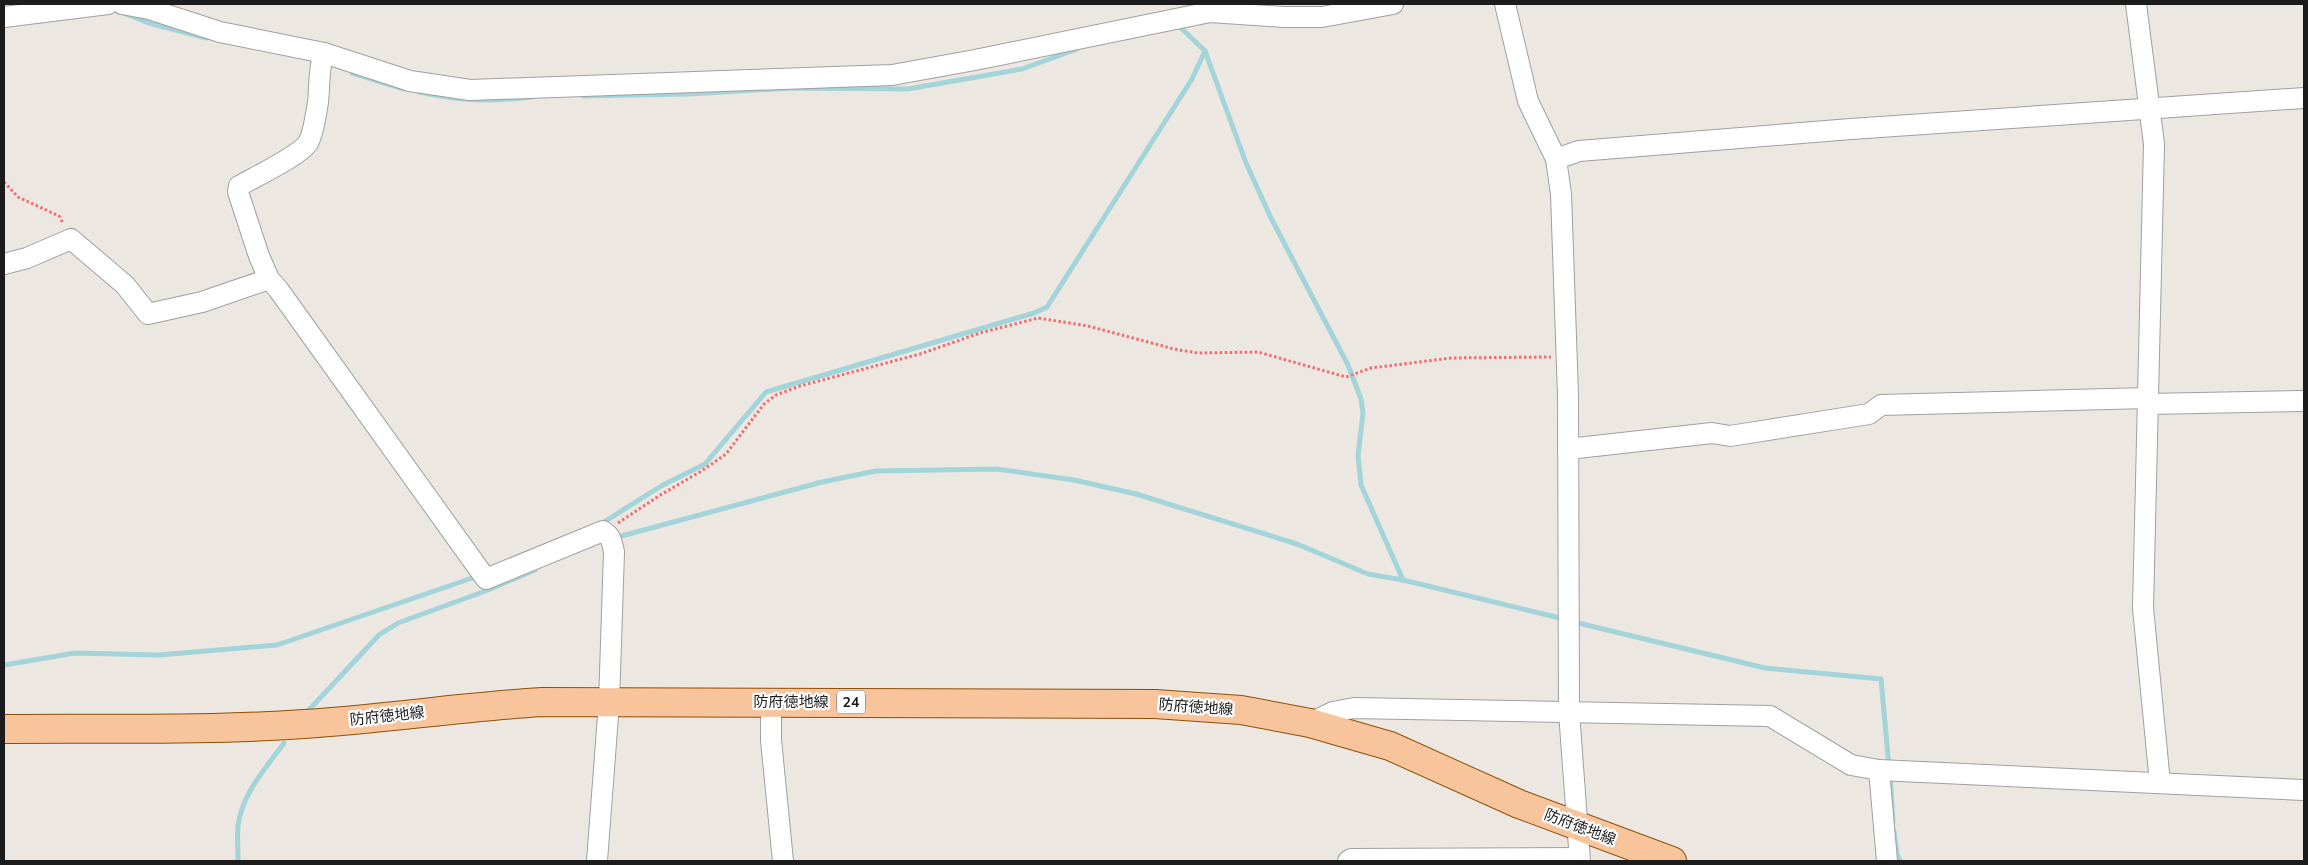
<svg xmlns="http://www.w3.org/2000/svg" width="2308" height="865" font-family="'Nunito Sans','Noto Sans JP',sans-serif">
  <rect width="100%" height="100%" fill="#ede7e1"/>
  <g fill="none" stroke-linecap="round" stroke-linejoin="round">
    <g stroke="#a3d4d9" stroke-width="5">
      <path d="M123,13L149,23L206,38"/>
      <path d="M1181,28L1205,51L1246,163L1271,218L1348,365L1361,399L1363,413L1358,456L1361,485L1403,580"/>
      <path d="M352,73L404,89"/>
      <path d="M419,92C462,101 489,102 532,97"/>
      <path d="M583,96L688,94L792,88L908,89L1022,69L1077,49"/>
      <path d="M601,524L661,486L705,464L766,392L1034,313L1047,307L1192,79L1205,51"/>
      <path d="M614,538L822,482L876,471L997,469L1074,480L1136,494L1297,544L1368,574L1403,580L1564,619"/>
      <path d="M1574,622L1765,668L1881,679L1889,767"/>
      <path d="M4,665L75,653L159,655L277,645L478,576"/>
      <path d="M306,713L379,635L398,623L488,590L535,570"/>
      <path d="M1890,776L1893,822"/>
      <path d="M1894,831L1897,854L1900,861"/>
      <path d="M238,861C238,850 237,838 238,826C242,793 266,768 284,743"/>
    </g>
    <g stroke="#a0a0a0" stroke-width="22">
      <g id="street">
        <path d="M122,4L149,9L220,32L324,53L410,81L470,90L892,75L975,60L1210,12L1284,17H1322L1393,4"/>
        <path d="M1505,4L1528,101L1556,159L1561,194L1568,395L1569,712L1580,861"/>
        <path d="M2136,4L2154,144L2143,608L2160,783"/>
        <path d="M4,17L108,4"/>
        <path d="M1556,159L1579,151L1851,129L2304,98"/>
        <path d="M4,264L27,258L71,239L125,285L148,314L202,302L269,279L278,289L486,579L603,531C611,536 612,542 614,552L609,703L597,861"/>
        <path d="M269,279L259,256L238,192L239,186C255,177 299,156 308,143C314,132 316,114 318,102C320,85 318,69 324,53"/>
        <path d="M2147,404L2304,401"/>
        <path d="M1568,449L1712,433L1730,436L1869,414L1881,405L2148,398"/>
        <path d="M771,702V740L783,861"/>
        <path d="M1310,723L1333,712L1354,708L1770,716L1851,765L1879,770L2304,790"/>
        <path d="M1879,770L1887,861"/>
        <path d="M1348,861L1351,859L1579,858"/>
      </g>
    </g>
    <g stroke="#8d4f06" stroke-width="30">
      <path id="primary" d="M4,729C103,728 204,731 304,724C383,719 462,707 542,702L1155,704L1241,710L1310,723L1390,746L1519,804L1672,861"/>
    </g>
    <g stroke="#f36c6f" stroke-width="3" stroke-dasharray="2.5 2.5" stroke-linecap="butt">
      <path d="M4,182L18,197L59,216L63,223"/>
      <path d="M618,523L662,494L700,472L726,454L764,404L776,395L800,386L920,354L980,333L1038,318L1088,326L1174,349L1198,353L1258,352L1346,377L1371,368L1451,358L1551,357"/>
    </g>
    <use href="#street" stroke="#fff" stroke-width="20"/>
    <use href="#primary" stroke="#f7c49c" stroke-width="28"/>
  </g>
  <g text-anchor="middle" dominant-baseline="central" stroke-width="4.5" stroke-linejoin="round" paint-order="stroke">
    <rect fill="#fff" stroke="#606060" stroke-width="1" x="837" y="690.5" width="28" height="23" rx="4"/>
    <g font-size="14" font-weight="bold" fill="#1c1c1c">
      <text x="851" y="702">24</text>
    </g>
    <g font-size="15" fill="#1c1c1c" stroke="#fff">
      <text x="791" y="702">防府徳地線</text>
      <text transform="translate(1196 707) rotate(4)">防府徳地線</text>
      <text transform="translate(387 716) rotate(-6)">防府徳地線</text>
      <text transform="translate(1580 827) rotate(21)">防府徳地線</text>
    </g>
  </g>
  <rect width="2308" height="865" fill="none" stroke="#1c1c1c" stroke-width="10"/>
</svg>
